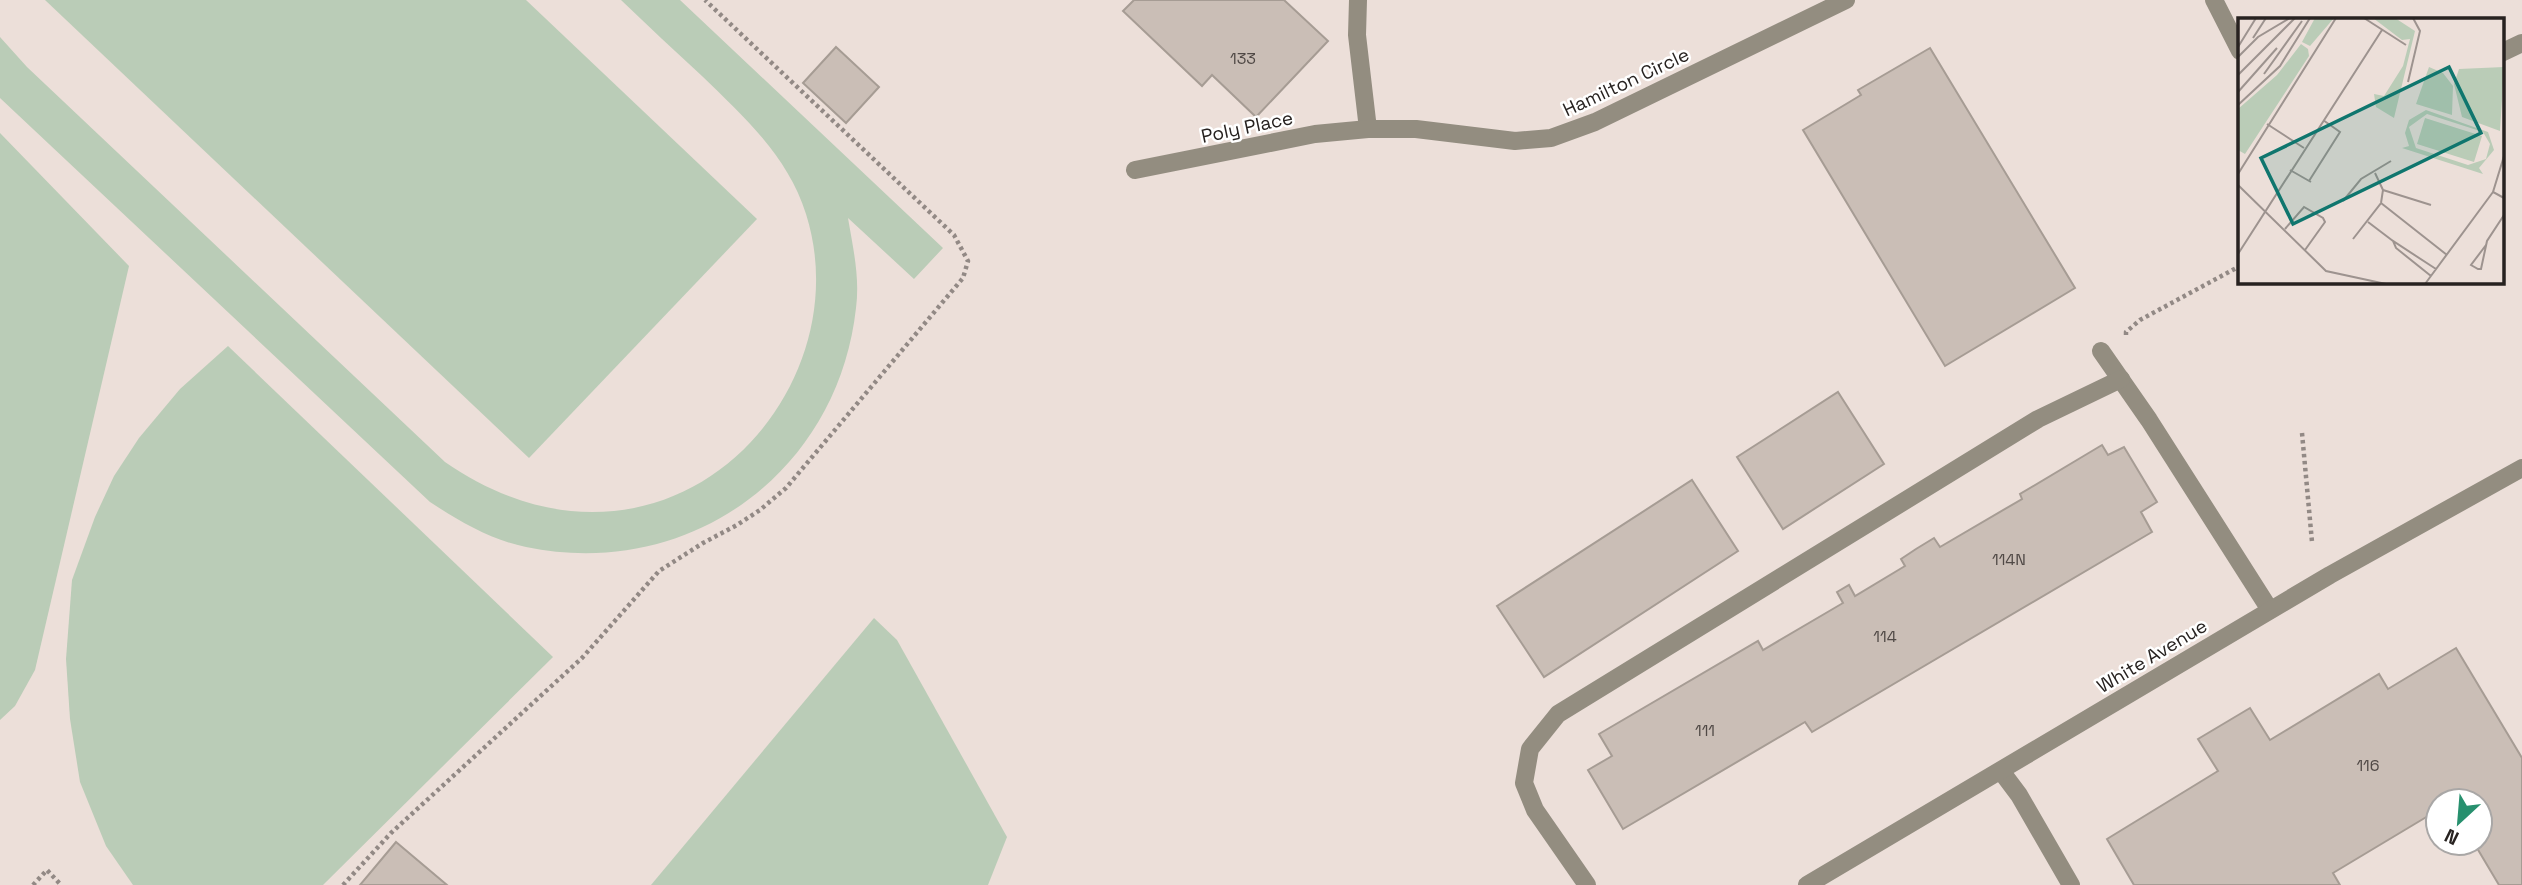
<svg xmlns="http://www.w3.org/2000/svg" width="2522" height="885" font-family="'Space Grotesk',sans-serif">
  <rect width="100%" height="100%" fill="#ecdfd9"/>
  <g fill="#baccb7">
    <path d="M45,0H526L757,219L529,458Z"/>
    <path d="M621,0H680L943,248L914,279L848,218C853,248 860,277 856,308C838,473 688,581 526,547C491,540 459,521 430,502L0,98V37L27,67L445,462C496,497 552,517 614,511C754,497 848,346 806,214C788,156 744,117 702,76C675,51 648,26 621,0Z"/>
    <path d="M0,133L129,266L35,670L15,706L0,720Z"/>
    <path d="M228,346L553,657L323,885H133L106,846L80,782L70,719L66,659L72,580L95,517L114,476L139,438L180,389Z"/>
    <path d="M874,618L897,640L1007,837L988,885H651Z"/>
  </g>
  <g fill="#cabeb6" stroke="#a69c94" stroke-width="2">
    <path d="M1134,0H1284L1328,41L1256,117L1212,75L1202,86L1123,11Z"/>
    <path d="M836,47L879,87L846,123L803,83Z"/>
    <path d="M1930,48L2075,288L1945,366L1803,130L1861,95L1858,90Z"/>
    <path d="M1838,392L1884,464L1783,529L1737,457Z"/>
    <path d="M2102,445L2108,455L2124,447L2157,502L2141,512L2152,532L1812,732L1805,722L1623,829L1588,770L1612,756L1599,734L1758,641L1763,650L1843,603L1837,592L1849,585L1855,596L1905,566L1901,559L1916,549L1934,538L1940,547L2022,499L2020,494Z"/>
    <path d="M1692,480L1738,551L1544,677L1497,606Z"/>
    <path d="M2456,648L2522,758V885H2499L2474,843H2480V801H2438V810L2333,873L2340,885H2134L2107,839L2218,771L2198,739L2250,708L2270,740L2379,674L2388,689Z"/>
    <path d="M396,842L447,885H360Z"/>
  </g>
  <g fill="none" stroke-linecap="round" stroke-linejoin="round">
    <g stroke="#928985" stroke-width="4.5" stroke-dasharray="3.5 3.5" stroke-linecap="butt">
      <path d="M2126,335V332L2140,320L2240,266"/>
      <path d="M2302,433L2312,542"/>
      <path d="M33,885L47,870L61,885"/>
      <path d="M343,885L391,833L582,658L659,571L703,543L737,525L760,510L786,488L963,278L968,261L954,235L705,0"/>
    </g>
    <g stroke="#938d80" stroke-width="18">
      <path d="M2214,0L2240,51"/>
      <path d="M2503,52L2522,43"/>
      <path d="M2101,351L2149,420L2270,610"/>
      <path d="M1587,885L1535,810L1524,783L1530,749L1558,714L2038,419L2121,379"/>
    </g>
    <g stroke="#938d80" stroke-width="18">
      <path d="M1358,0L1357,35L1368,129"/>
      <path d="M1135,170L1315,134L1368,129H1416L1515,141L1551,138L1595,122L1846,0"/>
      <path d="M2001,771L2019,795L2071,885"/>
      <path d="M1807,885L2330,575L2522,468"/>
    </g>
  </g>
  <g text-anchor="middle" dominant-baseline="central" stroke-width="5" stroke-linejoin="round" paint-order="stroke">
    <g font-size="16" fill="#504946">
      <text x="1243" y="58">133</text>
      <text x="2009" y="559">114N</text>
      <text x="1885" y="636">114</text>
      <text x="1705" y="730">111</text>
      <text x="2368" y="765">116</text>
    </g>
    <g font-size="19" fill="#272220" stroke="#fff">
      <text transform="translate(1626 82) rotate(-25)">Hamilton Circle</text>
      <text transform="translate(1247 127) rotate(-12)">Poly Place</text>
      <text transform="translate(2152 656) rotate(-31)">White Avenue</text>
    </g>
  </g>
  <g transform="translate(2238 18)">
    <rect width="266" height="266" fill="#ecdfd9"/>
    <path d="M77,0H96L72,28L64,24ZM135,0H157L177,13L156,100L138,89L136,76L146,78L165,48L172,21L164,22ZM63,26L70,31L71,38L7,136L0,132V91L39,57ZM191,49L205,55L215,68L214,97L178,86ZM266,49L262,113L224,99L216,66L221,51ZM188,92L250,114L256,132L241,150L245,156L164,130L171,128L167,115L171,102ZM189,96L245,114L252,126L248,141L230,147L178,130L171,109ZM187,100L244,118L236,144L179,126Z" fill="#baccb7" fill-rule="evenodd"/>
    <path fill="none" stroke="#9d938f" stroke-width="2" d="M126,0L168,27M15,20L28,0M0,29L18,0M0,39L20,19L52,0M26,56L64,3M0,57L57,0M170,64L182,13L175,0M0,74L39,30M0,87L42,48L72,0M29,106L66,130M266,138L255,174L266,180M52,152L73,164M0,156L98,0M71,163L102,114L85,102M0,167L88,253L148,266M145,172L193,187M105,183L123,161L153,143M143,185L209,237M130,204L155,223M47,211L66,189L85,200L87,204L67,232M115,221L143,185L145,172L137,155M248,227L233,247L240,251H243L249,223L266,197M0,236L144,12M193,258L158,230L155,223L198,251M187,266L255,174"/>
    <path fill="#0f766e" fill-opacity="0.15" stroke="#0f766e" stroke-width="3.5" d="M211,49L243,115L55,206L23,140Z"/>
    <rect width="266" height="266" fill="none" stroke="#272220" stroke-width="3.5"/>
  </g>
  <g transform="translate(2459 822) rotate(206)"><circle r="33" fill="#ffffff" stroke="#a9a7a6" stroke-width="2"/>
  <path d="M0-5L12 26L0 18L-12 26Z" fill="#27906e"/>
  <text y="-10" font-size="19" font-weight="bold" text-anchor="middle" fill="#272220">N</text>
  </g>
</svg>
